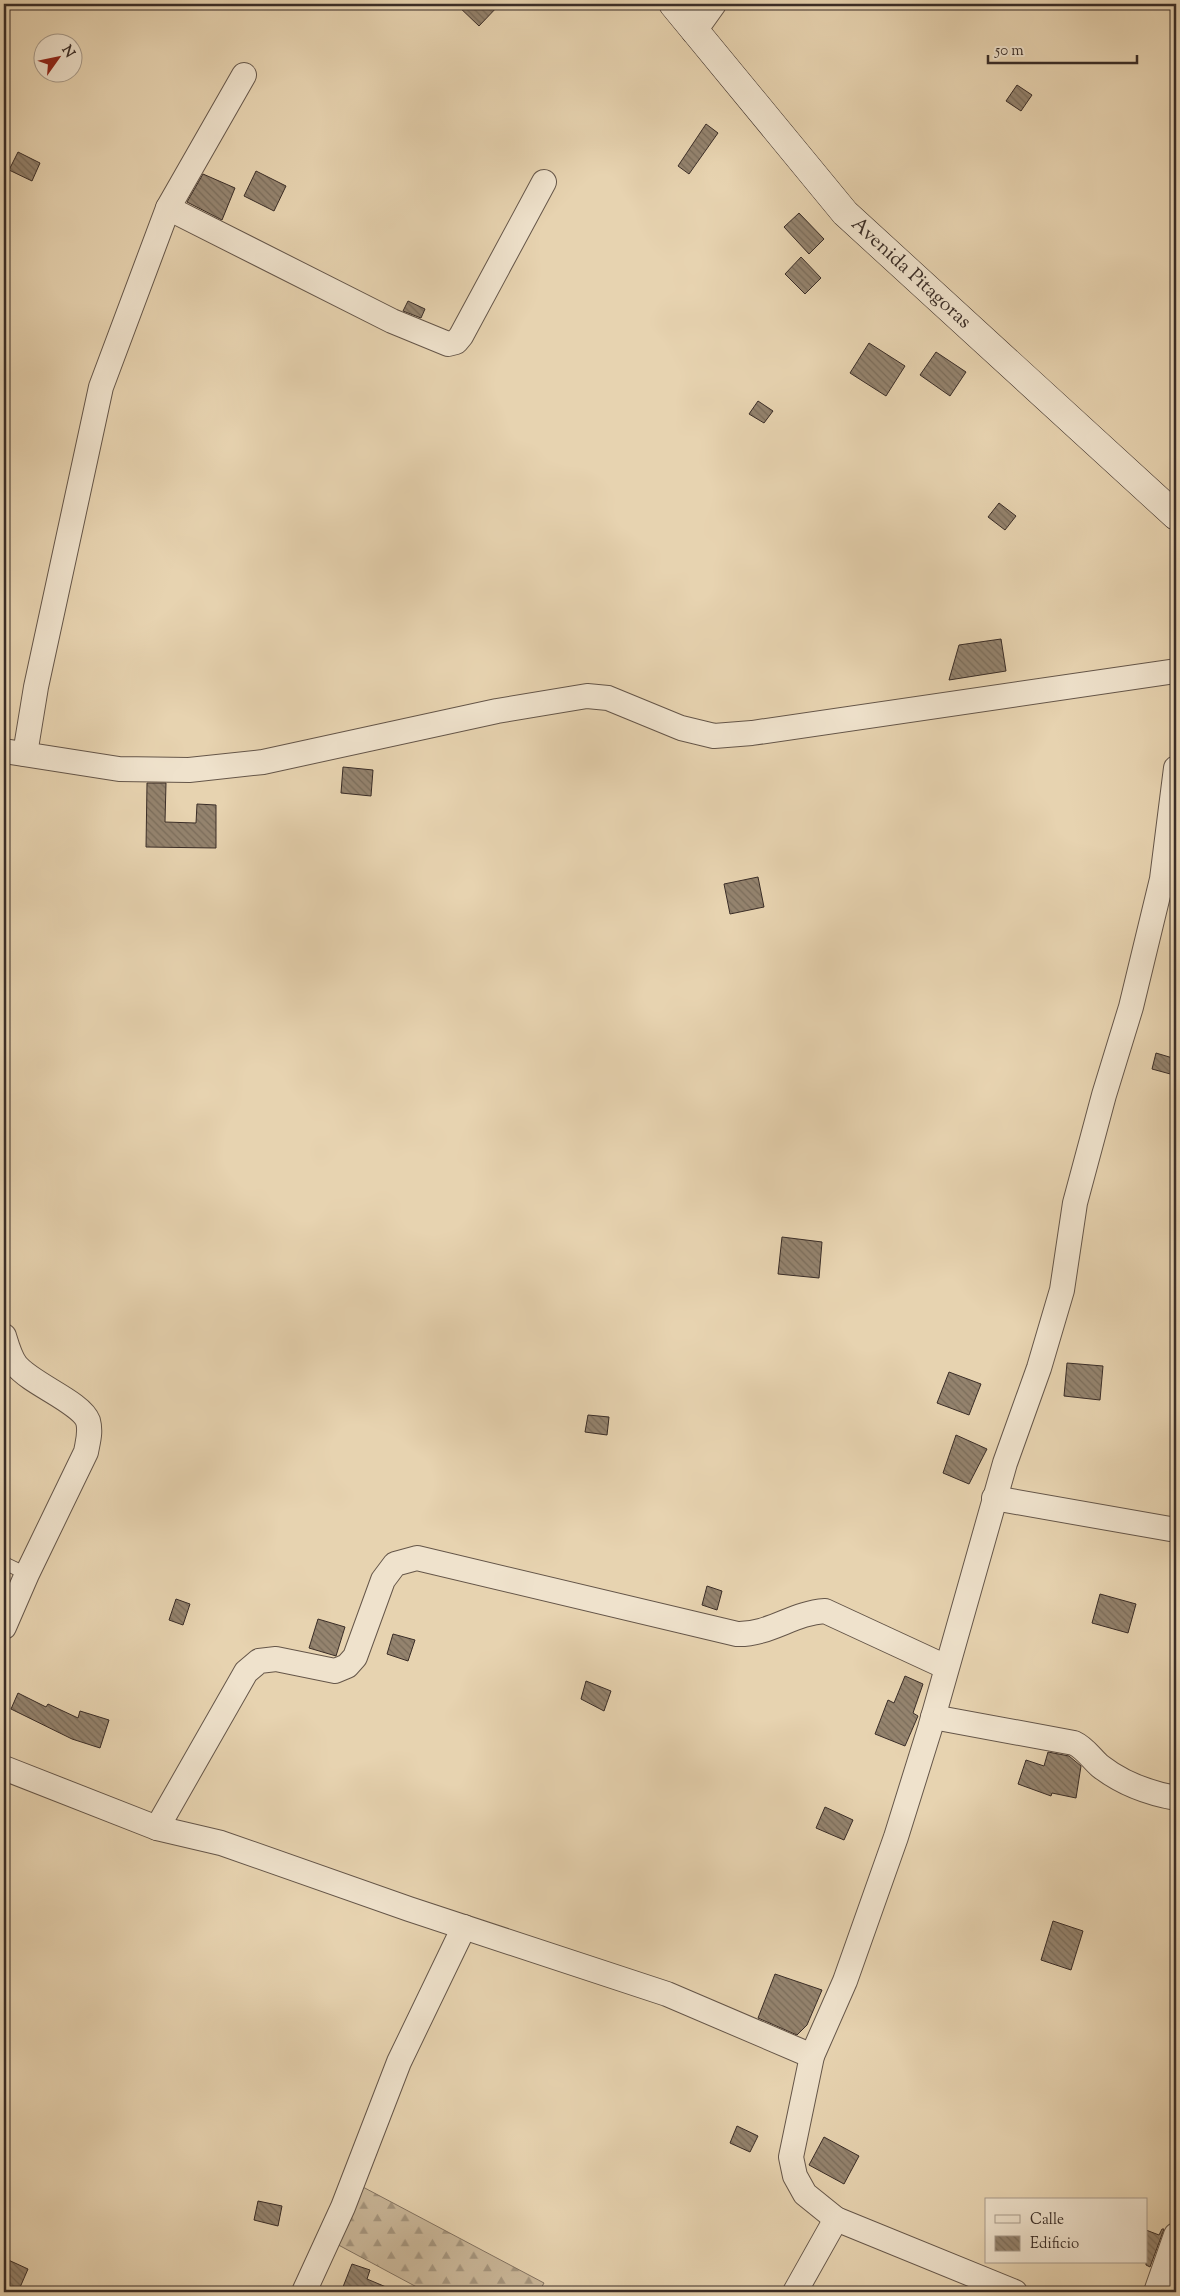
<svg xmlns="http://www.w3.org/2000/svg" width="1180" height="2296" font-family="'Sorts Mill Goudy',serif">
  <defs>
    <pattern id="forest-firs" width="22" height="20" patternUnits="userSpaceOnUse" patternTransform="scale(1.25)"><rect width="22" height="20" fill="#cab799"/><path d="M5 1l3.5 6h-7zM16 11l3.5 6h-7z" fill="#a5957d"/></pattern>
    <pattern id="building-back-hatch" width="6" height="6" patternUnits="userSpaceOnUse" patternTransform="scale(1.25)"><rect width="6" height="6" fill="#94836e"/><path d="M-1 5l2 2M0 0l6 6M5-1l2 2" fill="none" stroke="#7a6c5a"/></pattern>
  </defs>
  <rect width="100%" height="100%" fill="#e7d3b0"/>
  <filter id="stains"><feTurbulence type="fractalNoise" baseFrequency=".004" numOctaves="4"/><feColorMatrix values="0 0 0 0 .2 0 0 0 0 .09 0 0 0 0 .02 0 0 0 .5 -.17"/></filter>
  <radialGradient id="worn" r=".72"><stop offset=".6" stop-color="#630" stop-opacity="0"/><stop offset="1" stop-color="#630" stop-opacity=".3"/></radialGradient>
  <path fill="url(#forest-firs)" stroke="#827260" d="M361,2186L544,2283L539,2292H426L331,2241Z"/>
  <g fill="url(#building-back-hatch)" stroke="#3a2d27">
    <path d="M456,4H500L479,26Z"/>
    <path d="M1017,85L1032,95L1021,111L1006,101Z"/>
    <path d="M706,124L718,133L689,174L678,166Z"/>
    <path d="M18,152L40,163L32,181L9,170Z"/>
    <path d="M256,171L286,186L274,211L244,196Z"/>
    <path d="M203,174L235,188L222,220L187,202Z"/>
    <path d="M799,213L824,239L809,254L784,227Z"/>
    <path d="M801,257L821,278L805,294L785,274Z"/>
    <path d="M408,301L425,309L421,318L403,311Z"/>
    <path d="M869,343L905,366L886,396L850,373Z"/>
    <path d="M936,352L966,372L950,396L920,375Z"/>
    <path d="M758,401L773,411L764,423L749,414Z"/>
    <path d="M999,503L1016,516L1005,530L988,517Z"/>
    <path d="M1001,639L1006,671L949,680L959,645Z"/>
    <path d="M343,767L373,770L371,796L341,793Z"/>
    <path d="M147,783H166L165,822L196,823L197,804L216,805V848L146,847Z"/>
    <path d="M758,877L764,907L730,914L724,884Z"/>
    <path d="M1156,1053L1176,1059L1174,1075L1152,1069Z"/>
    <path d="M782,1237L822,1242L819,1278L778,1274Z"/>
    <path d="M1067,1363L1103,1366L1100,1400L1064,1396Z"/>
    <path d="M949,1372L981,1384L969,1415L937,1403Z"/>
    <path d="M588,1415L609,1417L607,1435L585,1432Z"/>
    <path d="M956,1435L987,1449L969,1484L943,1473Z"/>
    <path d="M707,1586L722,1591L717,1610L702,1605Z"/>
    <path d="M1100,1594L1136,1604L1128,1633L1092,1623Z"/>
    <path d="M176,1599L190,1604L183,1625L169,1620Z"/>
    <path d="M318,1619L345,1627L336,1656L309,1648Z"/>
    <path d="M393,1634L415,1640L408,1661L387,1654Z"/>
    <path d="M905,1676L923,1684L913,1713L918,1716L905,1746L875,1734L888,1700L894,1703Z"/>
    <path d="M586,1681L611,1691L604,1711L581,1699Z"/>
    <path d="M18,1693L46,1707L48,1704L78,1718L80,1711L109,1720L100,1748L72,1739L11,1709Z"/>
    <path d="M1048,1752L1069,1756L1081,1766L1076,1798L1052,1793L1051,1796L1018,1784L1026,1760L1044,1766Z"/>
    <path d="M825,1807L853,1820L844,1840L816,1828Z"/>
    <path d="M1053,1921L1083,1931L1071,1970L1041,1960Z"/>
    <path d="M775,1974L822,1990L807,2025L797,2035L758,2018Z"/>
    <path d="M737,2126L758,2136L750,2152L730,2143Z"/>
    <path d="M824,2137L859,2156L844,2184L809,2165Z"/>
    <path d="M258,2201L282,2206L278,2226L254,2220Z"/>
    <path d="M1162,2229H1164L1150,2267L1146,2265V2230L1159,2235Z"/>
    <path d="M4,2258L28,2269L18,2292L4,2289Z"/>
    <path d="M352,2264L370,2270L367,2279L398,2292H341Z"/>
  </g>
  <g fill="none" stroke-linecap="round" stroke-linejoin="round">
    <g stroke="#655649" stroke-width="14">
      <path id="lane" d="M4,1563L27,1574"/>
    </g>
    <g stroke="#655649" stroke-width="26">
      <g id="street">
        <path d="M694,32L714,4"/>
        <path d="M168,208L392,321L448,344L456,342L461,336L544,182"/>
        <path d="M4,751L119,769L189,770L263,762L497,711L587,696L608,698L681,728L714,736L752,733L1176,671"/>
        <path d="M25,754L36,687L101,387L168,208L244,75"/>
        <path d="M4,1336C7,1346 10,1357 16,1365C31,1384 81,1402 88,1421C91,1432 88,1441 86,1452L27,1574L4,1627"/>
        <path d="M994,1498L1176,1530"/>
        <path d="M933,1717L1074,1743C1085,1748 1091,1758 1100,1766C1123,1784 1148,1793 1176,1798"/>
        <path d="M4,1768L157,1828L221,1843L409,1909L667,1994L812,2056"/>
        <path d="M157,1828L246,1672L259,1661L276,1659L335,1671L347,1666L355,1657L383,1580L395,1564L417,1558L737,1634C769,1635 793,1613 825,1611L946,1667"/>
        <path d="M304,2292L343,2207L399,2062L464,1927"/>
        <path d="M795,2292L836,2219"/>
        <path d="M1015,2292L836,2219L805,2194L795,2176L791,2157L812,2056L845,1981L896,1837L930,1728L1005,1463L1039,1368L1062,1290L1075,1203L1104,1095L1131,1007L1162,879L1176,768"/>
        <path d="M1156,2292L1176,2235"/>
      </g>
    </g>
    <g stroke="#3a2d27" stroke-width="29">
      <g id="secondary">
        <path id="s1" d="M673,4L845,213L1176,516"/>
      </g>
    </g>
    <use href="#lane" stroke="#efe2cc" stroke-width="12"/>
    <use href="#street" stroke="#efe2cc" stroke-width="24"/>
    <use href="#secondary" stroke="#efe2cc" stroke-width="28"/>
  </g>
  <g text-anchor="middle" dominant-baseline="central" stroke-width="4" stroke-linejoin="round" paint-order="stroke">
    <g font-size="20" fill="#3a2d27" stroke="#efe2cc">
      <text stroke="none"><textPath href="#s1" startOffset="360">Avenida Pitagoras</textPath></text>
    </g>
  </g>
  <rect width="1180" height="2296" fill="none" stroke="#e7d3b0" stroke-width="20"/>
  <rect x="5" y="5" width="1170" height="2286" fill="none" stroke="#3a2d27" stroke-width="2.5"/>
  <rect x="10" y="10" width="1160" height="2276" fill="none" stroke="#3a2d27"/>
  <rect x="985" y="2198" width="162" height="65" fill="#efe2cc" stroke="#a79a8a"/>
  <rect x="995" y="2215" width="25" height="8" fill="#efe2cc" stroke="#a79a8a"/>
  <text x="1030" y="2224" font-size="15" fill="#3a2d27">Calle</text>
  <rect x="995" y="2236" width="25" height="15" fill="url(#building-back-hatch)" stroke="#a79a8a"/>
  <text x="1030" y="2248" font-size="15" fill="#3a2d27">Edificio</text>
  <g transform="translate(58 58) rotate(57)"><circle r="24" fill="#efe2cc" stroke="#a79a8a"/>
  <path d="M0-4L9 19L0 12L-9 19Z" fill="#8f2418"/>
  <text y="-8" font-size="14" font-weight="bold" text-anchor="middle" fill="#3a2d27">N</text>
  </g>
  <path d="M988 55v8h149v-8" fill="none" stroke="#3a2d27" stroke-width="2.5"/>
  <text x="995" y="55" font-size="15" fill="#3a2d27" stroke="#efe2cc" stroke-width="4" paint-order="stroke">50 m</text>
  <rect width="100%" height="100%" filter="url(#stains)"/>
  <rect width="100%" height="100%" fill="url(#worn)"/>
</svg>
